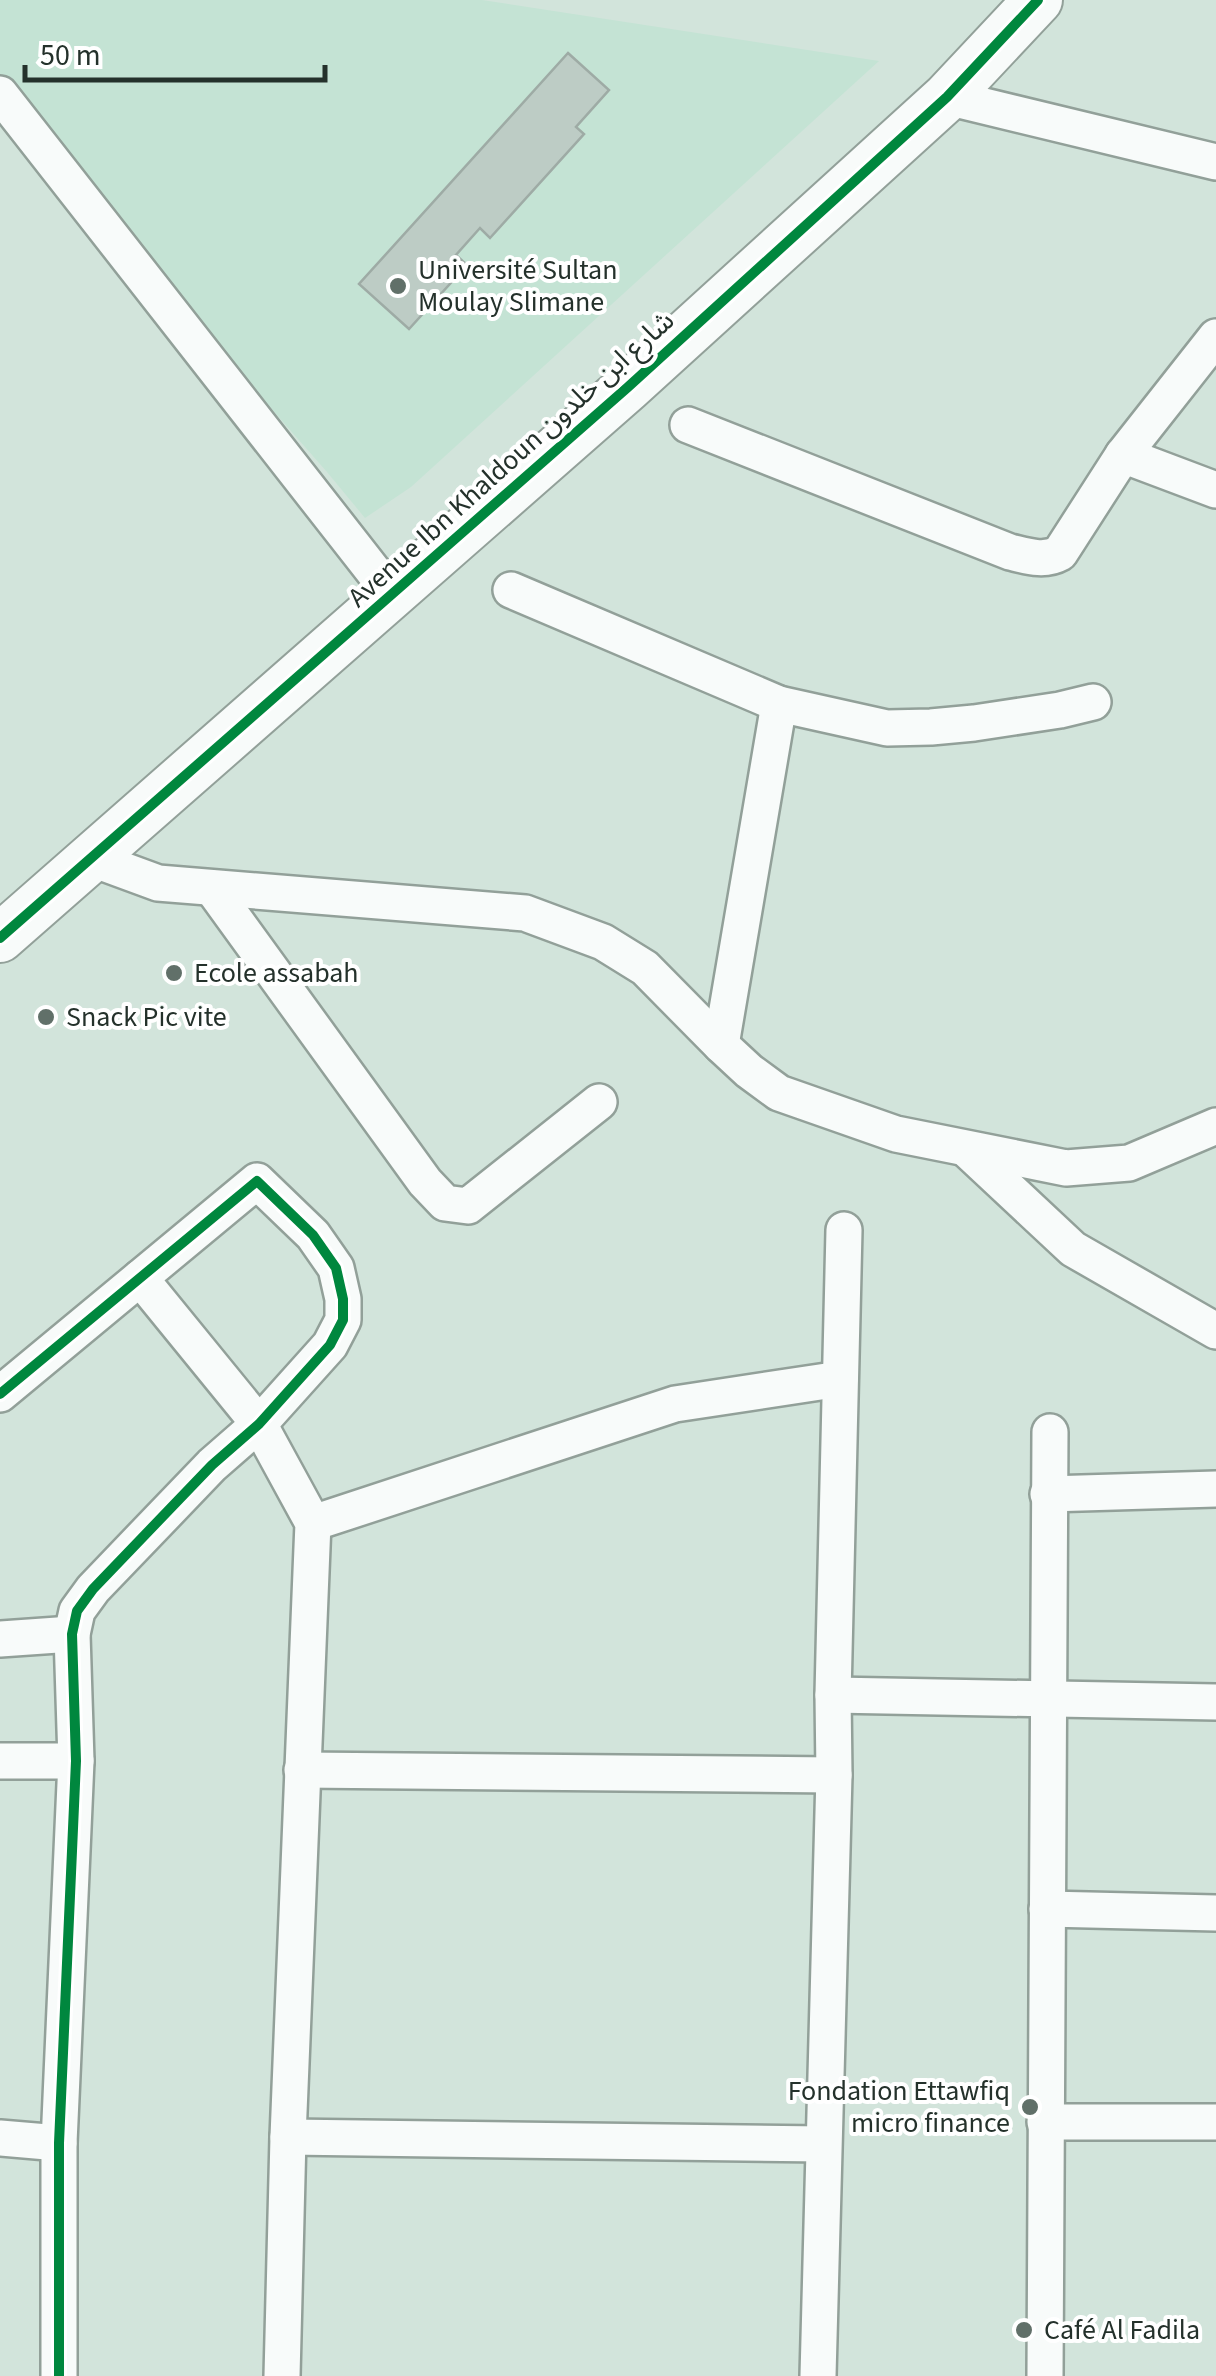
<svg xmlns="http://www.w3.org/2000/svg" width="1216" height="2376" font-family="'Source Sans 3','Noto Sans Arabic',sans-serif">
  <rect width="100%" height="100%" fill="#d2e4db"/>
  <path fill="#c4e3d4" d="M0,0H482L879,61L411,487L365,518L327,472L0,100Z"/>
  <path fill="#bdccc5" stroke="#9eaba5" stroke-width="2.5" d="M568,53L609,90L576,127L584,134L490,238L480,228L456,255L467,265L409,329L359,284Z"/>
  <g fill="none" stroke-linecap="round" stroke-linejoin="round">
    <g stroke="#92a099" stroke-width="40">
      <g id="street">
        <path d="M0,94L392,595"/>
        <path d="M947,97L1216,162"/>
        <path d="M1216,337L1123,455L1216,490"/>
        <path d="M688,425L1010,552C1027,556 1044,562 1060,553L1123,455"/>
        <path d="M511,590L779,704L887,728L931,727L974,723L1060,710L1093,702"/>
        <path d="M90,858L158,883L525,913L603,942L645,968L721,1045L749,1071L779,1093L896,1134L1066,1168L1129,1163L1216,1126"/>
        <path d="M212,888L425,1182L445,1203L468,1206L599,1102"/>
        <path d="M721,1045L779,704"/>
        <path d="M966,1149L1073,1249L1216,1331"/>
        <path d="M140,1278L259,1424L313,1523L288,2137L282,2376"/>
        <path d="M0,1394L257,1181L313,1235L336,1268L343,1299V1320L330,1345L259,1424L212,1465L93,1589L77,1611L72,1634L76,1761L59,2143V2376"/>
        <path d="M1048,1494L1216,1489"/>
        <path d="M313,1523L675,1404L840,1379"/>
        <path d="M0,1639L72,1634"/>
        <path d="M833,1695L1216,1702"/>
        <path d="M0,1761H76"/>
        <path d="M302,1770L834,1775"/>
        <path d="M1047,1909L1216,1913"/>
        <path d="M1045,2122H1216"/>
        <path d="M288,2137L823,2144"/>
        <path d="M0,2138L59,2143"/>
        <path d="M818,2376L834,1775L833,1695L844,1230"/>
        <path d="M1045,2376L1050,1432"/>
      </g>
    </g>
    <g stroke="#92a099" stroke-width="52">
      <path id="secondary" d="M0,938L628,387L947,97L1038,0"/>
    </g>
    <use href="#street" stroke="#f8fbfa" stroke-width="35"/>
    <use href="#secondary" stroke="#f8fbfa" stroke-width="48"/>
    <g stroke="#fff" stroke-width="16">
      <g id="cycleway">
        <path d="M0,938L628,387L947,97L1038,0"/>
        <path d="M0,1394L257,1181L313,1235L336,1268L343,1299V1320L330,1345L259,1424L212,1465L93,1589L77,1611L72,1634L76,1761L59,2143V2376"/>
      </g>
    </g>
    <use href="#cycleway" stroke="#00873e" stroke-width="10"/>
  </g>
  <g fill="#617069" stroke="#fff" stroke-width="4">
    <circle cx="398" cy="286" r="10"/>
    <circle cx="174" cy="973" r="10"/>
    <circle cx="46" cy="1017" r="10"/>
    <circle cx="1030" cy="2107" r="10"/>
    <circle cx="1024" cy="2330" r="10"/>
  </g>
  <g text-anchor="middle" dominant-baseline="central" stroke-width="8" stroke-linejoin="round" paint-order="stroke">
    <g font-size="28" fill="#24312b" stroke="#fff" text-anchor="start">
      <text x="418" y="270">Université Sultan<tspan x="418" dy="32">Moulay Slimane</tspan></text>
      <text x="194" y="973">Ecole assabah</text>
      <text x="66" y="1017">Snack Pic vite</text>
      <text x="1010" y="2091" text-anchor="end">Fondation Ettawfiq<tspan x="1010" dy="32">micro finance</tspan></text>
      <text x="1044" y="2330">Café Al Fadila</text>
    </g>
    <g font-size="28" fill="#24312b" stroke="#fff">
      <text transform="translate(511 459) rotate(-42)">Avenue Ibn Khaldoun شارع ابن خلدون</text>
    </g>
  </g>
  <path d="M25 65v15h300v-15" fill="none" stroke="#24312b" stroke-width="5"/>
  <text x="40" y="65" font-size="30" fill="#24312b" stroke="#ffffff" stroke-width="8" paint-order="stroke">50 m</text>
</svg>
